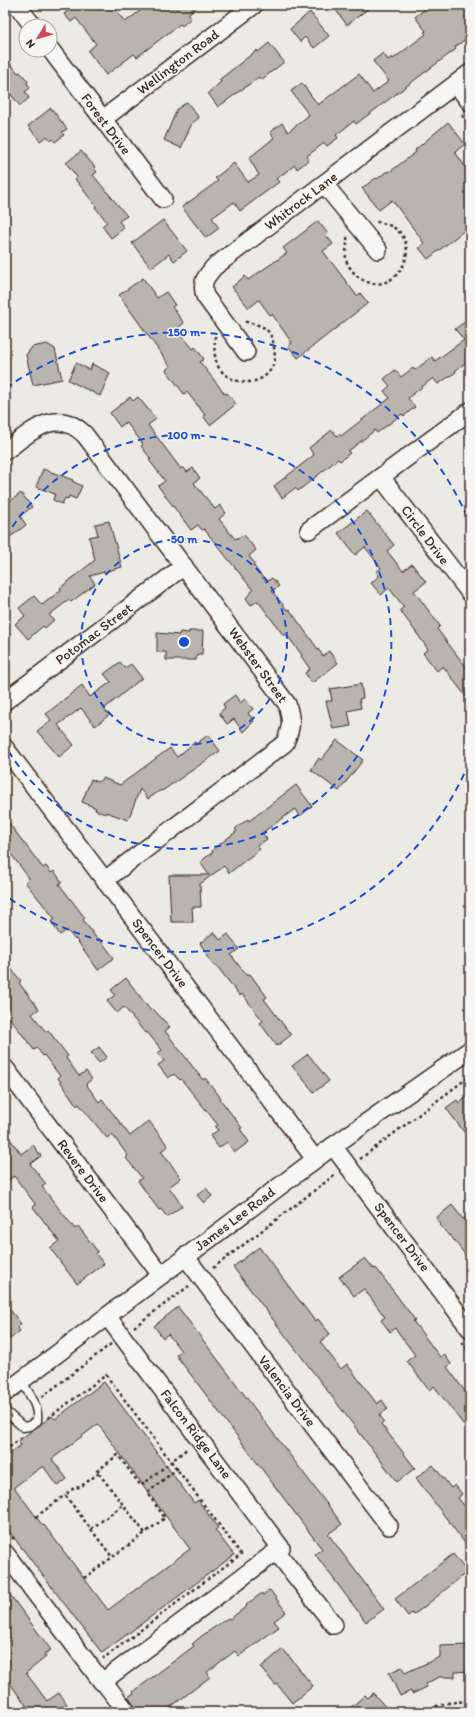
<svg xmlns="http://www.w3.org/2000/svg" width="475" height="1717" font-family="Itim,sans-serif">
  <rect width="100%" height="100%" fill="#ebeae5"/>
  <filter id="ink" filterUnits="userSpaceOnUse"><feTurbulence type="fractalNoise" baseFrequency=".025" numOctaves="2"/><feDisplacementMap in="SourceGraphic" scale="8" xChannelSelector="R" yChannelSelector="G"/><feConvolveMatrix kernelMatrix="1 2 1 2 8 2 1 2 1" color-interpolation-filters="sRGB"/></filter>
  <g filter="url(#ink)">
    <g fill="#bab4ae" stroke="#3b2a1e" fill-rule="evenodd">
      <path d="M66,5H112L125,22L148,5H199L188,14L191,18L182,26L180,24L137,57L134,54L106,75L88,51L96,44L76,18L71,22L64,14L69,10Z"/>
      <path d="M332,5H373L347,25Z"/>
      <path d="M420,5H470V36L455,47L456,49L356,124L354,121L336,135L338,138L327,146L324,143L307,156L309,160L297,169L295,165L276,179L279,182L240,211L234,202L212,218L219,228L206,238L182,207L218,181L215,178L234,163L248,182L259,175L249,158L274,138L270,132L282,123L288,132L309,115L291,91L302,83L318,105L359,74L373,93L389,81L373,61L383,53L388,60L392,57L393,59L426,34L424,32L426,31L415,17L424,10Z"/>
      <path d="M310,12L329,36L314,48L305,37L300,42L290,29Z"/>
      <path d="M269,43L284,62L261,80L259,77L218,107L208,93L221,82L219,80L257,50L258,52Z"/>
      <path d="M5,57L18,73L20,72L28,81L27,83L30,88L25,92L29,98L20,106L5,87Z"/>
      <path d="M187,102L199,118L192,123L181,148L164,140L177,109Z"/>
      <path d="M51,108L67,129L62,132L64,135L55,142L53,139L51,141L47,136L40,141L28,126Z"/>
      <path d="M448,122L465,144L455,152L470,174V226L428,259L419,248L424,244L422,240L392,200L379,210L362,188L376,178L377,179L386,172L391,171L416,152L415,150Z"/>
      <path d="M81,151L95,167L94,168L97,172L93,175L127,216L119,221L124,228L111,238L102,226L107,222L95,207L96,206L75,179L77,177L66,163Z"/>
      <path d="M163,220L187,251L174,261L169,254L151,268L132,243Z"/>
      <path d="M318,221L328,234L326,235L333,244L323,251L357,296L360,293L368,303L298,358L288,346L292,343L272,314L270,315L259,300L249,308L232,287L245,276L248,280L287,253L283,248Z"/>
      <path d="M143,278L157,298L166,292L175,305L172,307L184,323L177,329L193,349L195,347L204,359L200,362L225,394L227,393L236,404L210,425L203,416L205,415L187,392L184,394L166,370L170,366L119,295Z"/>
      <path d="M470,318V359L455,371L456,372L438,384L433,378L408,398L415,407L404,416L402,414L377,433L375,430L351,449L348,451L350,453L340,461L338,459L298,491L295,488L282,498L274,486L314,455L309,448L332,430L337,436L339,434L341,436L390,398L384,391L390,386L384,379L395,370L401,377L413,368L415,370L432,357L435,361L464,340L455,329Z"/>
      <path d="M47,344L55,349L62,379L33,385L26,355L32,347Z"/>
      <path d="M76,363L90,370L92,364L110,373L100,396L68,380Z"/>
      <path d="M130,397L133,401L138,397L156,419L148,425L181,469L183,467L187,472L193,468L200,478L194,483L215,509L220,505L226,513L219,519L235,539L244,535L256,550L249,556L255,564L253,565L266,582L272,578L279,586L272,591L287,610L289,609L323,656L329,651L338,663L312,683L305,673L310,669L301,656L302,655L286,634L284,636L258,601L251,605L246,598L253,590L204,529L202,530L198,525L191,530L158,486L165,481L149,460L151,459L141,446L143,444L126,422L120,427L110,413Z"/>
      <path d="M43,469L73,480L72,481L82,486L76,499L69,496L68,499L65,498L62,504L53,500L55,494L36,487Z"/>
      <path d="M21,493L32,507L20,516L26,525L5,541V505Z"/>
      <path d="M367,511L394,545L387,551L403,571L412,564L426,582L414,591L440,626L437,629L470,672V702L443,666L437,671L423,653L428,649L400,610L404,607L389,588L381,595L371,583L379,576L376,572L381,568L365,547L355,555L338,533Z"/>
      <path d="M109,521L122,567L90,576L95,584L71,602L69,600L49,615L54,620L45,628L43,626L28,639L15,624L25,616L19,608L34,596L42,605L61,590L60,588L95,560L89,537L98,535L95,524Z"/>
      <path d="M189,631H203L202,654H197L196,660H166V652H157V633L179,635L180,632L189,633Z"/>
      <path d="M120,662L125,668L131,664L142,678L104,709L109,715L95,726L81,708L58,725L74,745L59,757L37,731L51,720L46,714L82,685L90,697L111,682L104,674Z"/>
      <path d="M361,684L363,698L359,699L361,708L348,711L351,726L333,729L326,701H332L330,689Z"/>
      <path d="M235,695L240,703L245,699L253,709L248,713L254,721L243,732L234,719L227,724L219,713L225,708L223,704Z"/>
      <path d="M208,735L220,751L162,791L161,790L148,799L140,789L128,820L106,812L105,814L95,810L96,808L82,802L91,779L98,782L103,778L120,785L170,748L177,757L195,742L196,744Z"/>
      <path d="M337,740L363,760L339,791L311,770L319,758L321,760Z"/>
      <path d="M296,785L312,806L300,816L295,809L262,833L267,839L257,846L260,849L229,873L224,866L200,884L201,907H192L193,922H171L169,875H209L200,862L213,852L212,850L237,831L235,829L248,819L249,821Z"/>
      <path d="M5,818L43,868L46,866L51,873L54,871L62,882L59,884L85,918L83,920L97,939L99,938L114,958L98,970L76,939L75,940L67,930L60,935L51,922L55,919L25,882L29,878L5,846Z"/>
      <path d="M214,932L220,940L228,934L239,949L231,955L247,976L250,974L267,997L264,999L291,1035L277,1046L260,1023L263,1021L242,994L240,996L216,965L214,966L200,943Z"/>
      <path d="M5,961L21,981L19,983L39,1009L32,1014L46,1032L48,1030L68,1056L66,1058L79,1076L86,1071L92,1079L86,1084L99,1102L102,1099L130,1136L149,1121L168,1146L161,1151L181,1178L169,1187L182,1206L167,1217L161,1209L159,1210L138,1181L142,1178L126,1158L128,1156L112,1134L107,1138L79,1104L77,1106L58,1078L60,1076L44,1055L43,1056L37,1048L34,1050L9,1017L12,1015L5,1007Z"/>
      <path d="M126,978L151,1011L153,1009L170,1027L165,1031L203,1080L205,1078L221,1098L220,1099L242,1128L240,1129L249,1142L235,1152L227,1142L219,1148L210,1136L218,1130L215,1127L218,1125L181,1079L180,1080L174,1074L168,1078L158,1065L164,1061L158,1053L162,1050L147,1032L145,1033L124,1007L117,1013L107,1001L115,995L111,990Z"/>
      <path d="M99,1047L107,1057L99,1063L91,1053Z"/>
      <path d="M308,1054L329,1081L314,1092L292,1066Z"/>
      <path d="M470,1095V1140L446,1108L457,1100L459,1103Z"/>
      <path d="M5,1132L21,1154L33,1145L41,1156L30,1164L46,1184L42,1187L75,1229L78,1226L98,1252L96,1254L104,1264L77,1284L50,1248L59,1241L33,1207L36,1205L14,1176L5,1183Z"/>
      <path d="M206,1188L212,1196L204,1203L197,1195Z"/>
      <path d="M452,1205L463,1219L470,1214V1261L450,1235L449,1236L440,1225L441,1224L436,1218Z"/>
      <path d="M259,1247L315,1321L318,1319L330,1334L320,1342L341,1369L347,1364L377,1404L382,1400L388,1409L379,1415L384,1421L381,1424L415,1468L397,1482L233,1267Z"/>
      <path d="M365,1258L374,1269L376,1268L415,1320L413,1321L440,1357L444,1354L451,1364L447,1367L470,1398V1433L434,1386L429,1390L407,1361L415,1355L395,1328L390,1332L381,1320L385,1317L364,1289L354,1296L339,1277Z"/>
      <path d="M5,1303L21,1324L17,1327L20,1331L10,1339L7,1335L5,1336Z"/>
      <path d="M178,1307L342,1524L328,1534L384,1609L366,1622L315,1554L322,1549L176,1355L181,1351L168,1334L163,1338L154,1326Z"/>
      <path d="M104,1382L194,1503L198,1500L218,1528L215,1530L234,1555L102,1653L5,1526V1457L21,1445L18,1441L52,1416L55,1419ZM98,1424L190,1549L108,1610L44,1525L43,1526L14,1487L43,1466L58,1486L67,1479L52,1459Z"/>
      <path d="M433,1465L451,1488L455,1485L462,1494L458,1498L470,1513V1550L416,1478Z"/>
      <path d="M453,1554L467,1572L424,1607L413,1615L412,1613L408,1616L395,1599Z"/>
      <path d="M5,1588L51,1650L44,1654L46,1657L26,1673L47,1701L59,1693L67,1704L56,1712H31L5,1677Z"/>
      <path d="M270,1590L286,1612L274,1621L279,1627L239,1656L235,1651L207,1672L210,1677L164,1712H139L128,1697L134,1693L133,1692L194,1646L192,1644L203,1635L228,1618L230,1619L247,1606L246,1605L262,1593L263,1595Z"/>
      <path d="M470,1645V1671L455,1672V1677H439L425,1684L427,1687L412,1694L411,1691L400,1696L389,1673L402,1667L405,1673L440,1657V1646Z"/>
      <path d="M283,1649L313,1686L292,1703L277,1684L275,1685L261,1667Z"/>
      <path d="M373,1693L390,1712H346L365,1695L368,1698Z"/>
    </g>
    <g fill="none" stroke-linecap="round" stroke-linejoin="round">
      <g stroke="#3b2a1e" stroke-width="11">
        <path id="lane" d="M5,1411L23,1427L29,1426L37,1421C39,1406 29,1393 21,1381"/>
      </g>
      <g stroke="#3b2a1e" stroke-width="20">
        <g id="street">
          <path d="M17,5L33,26"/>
          <path d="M50,49L163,199"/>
          <path d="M456,84L470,102"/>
          <path d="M103,119L254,5"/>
          <path d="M324,184L378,250"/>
          <path d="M246,352L205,296C201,282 205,278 214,267L470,73"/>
          <path d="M5,451C30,433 56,405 85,435L287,704C292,721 292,726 285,743L105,880"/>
          <path d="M381,477L470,593"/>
          <path d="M309,530L470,411"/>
          <path d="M5,701L184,566"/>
          <path d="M5,748L315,1159"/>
          <path d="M5,1068L161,1275"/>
          <path d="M333,1146L470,1329"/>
          <path d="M185,1256L389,1526"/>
          <path d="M5,1393L333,1146L470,1050"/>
          <path d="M276,1551L334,1625"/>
          <path d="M5,1553L102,1682L281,1548L107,1316"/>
          <path d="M103,1681L127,1712"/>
        </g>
      </g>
      <g stroke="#3b2a1e" stroke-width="2.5" stroke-dasharray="3 3" stroke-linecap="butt">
        <path d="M462,115L470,126"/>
        <path d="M347,237C348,244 345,252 346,259C347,265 353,272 357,276C390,303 424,252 397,230C390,224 381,223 374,221"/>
        <path d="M215,336C215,346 213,356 218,366C230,388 267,388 274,362C276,357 274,352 274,347C271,326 260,325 242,321"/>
        <path d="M360,1159L470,1076"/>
        <path d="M213,1268L336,1174"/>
        <path d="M134,1327L189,1286"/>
        <path d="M462,1342L470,1353"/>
        <path d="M42,1397L111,1344"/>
        <path d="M48,1418L106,1375L241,1554L104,1658L103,1657"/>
        <path d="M5,1451L21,1438"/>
        <path d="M178,1468L147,1493L165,1518L145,1533L97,1471L118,1455L141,1486L188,1448"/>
        <path d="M99,1473L80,1487L74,1488L65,1495L112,1557"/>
        <path d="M36,1517L65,1495"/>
        <path d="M5,1527L15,1541"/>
        <path d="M91,1529L123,1505"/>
        <path d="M84,1578L145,1533"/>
        <path d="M425,1712C437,1703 455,1702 470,1701"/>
      </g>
      <use href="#lane" stroke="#f6f6f2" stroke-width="8"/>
      <use href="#street" stroke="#f6f6f2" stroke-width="17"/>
    </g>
  </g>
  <g fill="none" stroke="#1d4ed8" stroke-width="2" stroke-dasharray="7 5">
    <circle cx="184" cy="642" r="103"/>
    <path d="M6 537A207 207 0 1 1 6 747"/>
    <path d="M469 763A310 310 0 0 1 6 896M6 388A310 310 0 0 1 469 521"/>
  </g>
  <g text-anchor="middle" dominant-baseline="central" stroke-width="3" stroke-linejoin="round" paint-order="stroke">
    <g font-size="14" fill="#3b2a1e" stroke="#f6f6f2">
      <text transform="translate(178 62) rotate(-37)">Wellington Road</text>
      <text transform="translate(106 124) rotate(53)">Forest Drive</text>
      <text transform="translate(301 201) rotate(-37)">Whitrock Lane</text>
      <text transform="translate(425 535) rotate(53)">Circle Drive</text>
      <text transform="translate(94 634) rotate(-37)">Potomac Street</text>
      <text transform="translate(258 665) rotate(54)">Webster Street</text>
      <text transform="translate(160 953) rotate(53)">Spencer Drive</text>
      <text transform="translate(83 1171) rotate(53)">Revere Drive</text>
      <text transform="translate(235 1219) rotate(-37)">James Lee Road</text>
      <text transform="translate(402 1237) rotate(53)">Spencer Drive</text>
      <text transform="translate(287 1391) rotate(53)">Valencia Drive</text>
      <text transform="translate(196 1434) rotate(53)">Falcon Ridge Lane</text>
    </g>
  </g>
  <circle cx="184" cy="642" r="6" fill="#1d4ed8" stroke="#f6f6f2" stroke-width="2"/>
  <g font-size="12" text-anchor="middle" font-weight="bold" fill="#1d4ed8" stroke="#f6f6f2" stroke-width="3" stroke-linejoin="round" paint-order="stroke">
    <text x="184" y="336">150 m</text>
    <text x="184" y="439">100 m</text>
    <text x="184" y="543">50 m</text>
  </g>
  <rect width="475" height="1717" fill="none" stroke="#f6f6f2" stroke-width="20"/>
  <rect x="10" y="10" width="455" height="1697" fill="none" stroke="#3b2a1e" stroke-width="1.5" filter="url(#ink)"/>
  <g transform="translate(38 38) rotate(232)"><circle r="19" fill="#f6f6f2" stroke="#aba49d"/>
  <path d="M0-3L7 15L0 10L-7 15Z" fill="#d1495b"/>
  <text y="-6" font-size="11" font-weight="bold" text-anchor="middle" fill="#3b2a1e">N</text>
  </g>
</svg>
